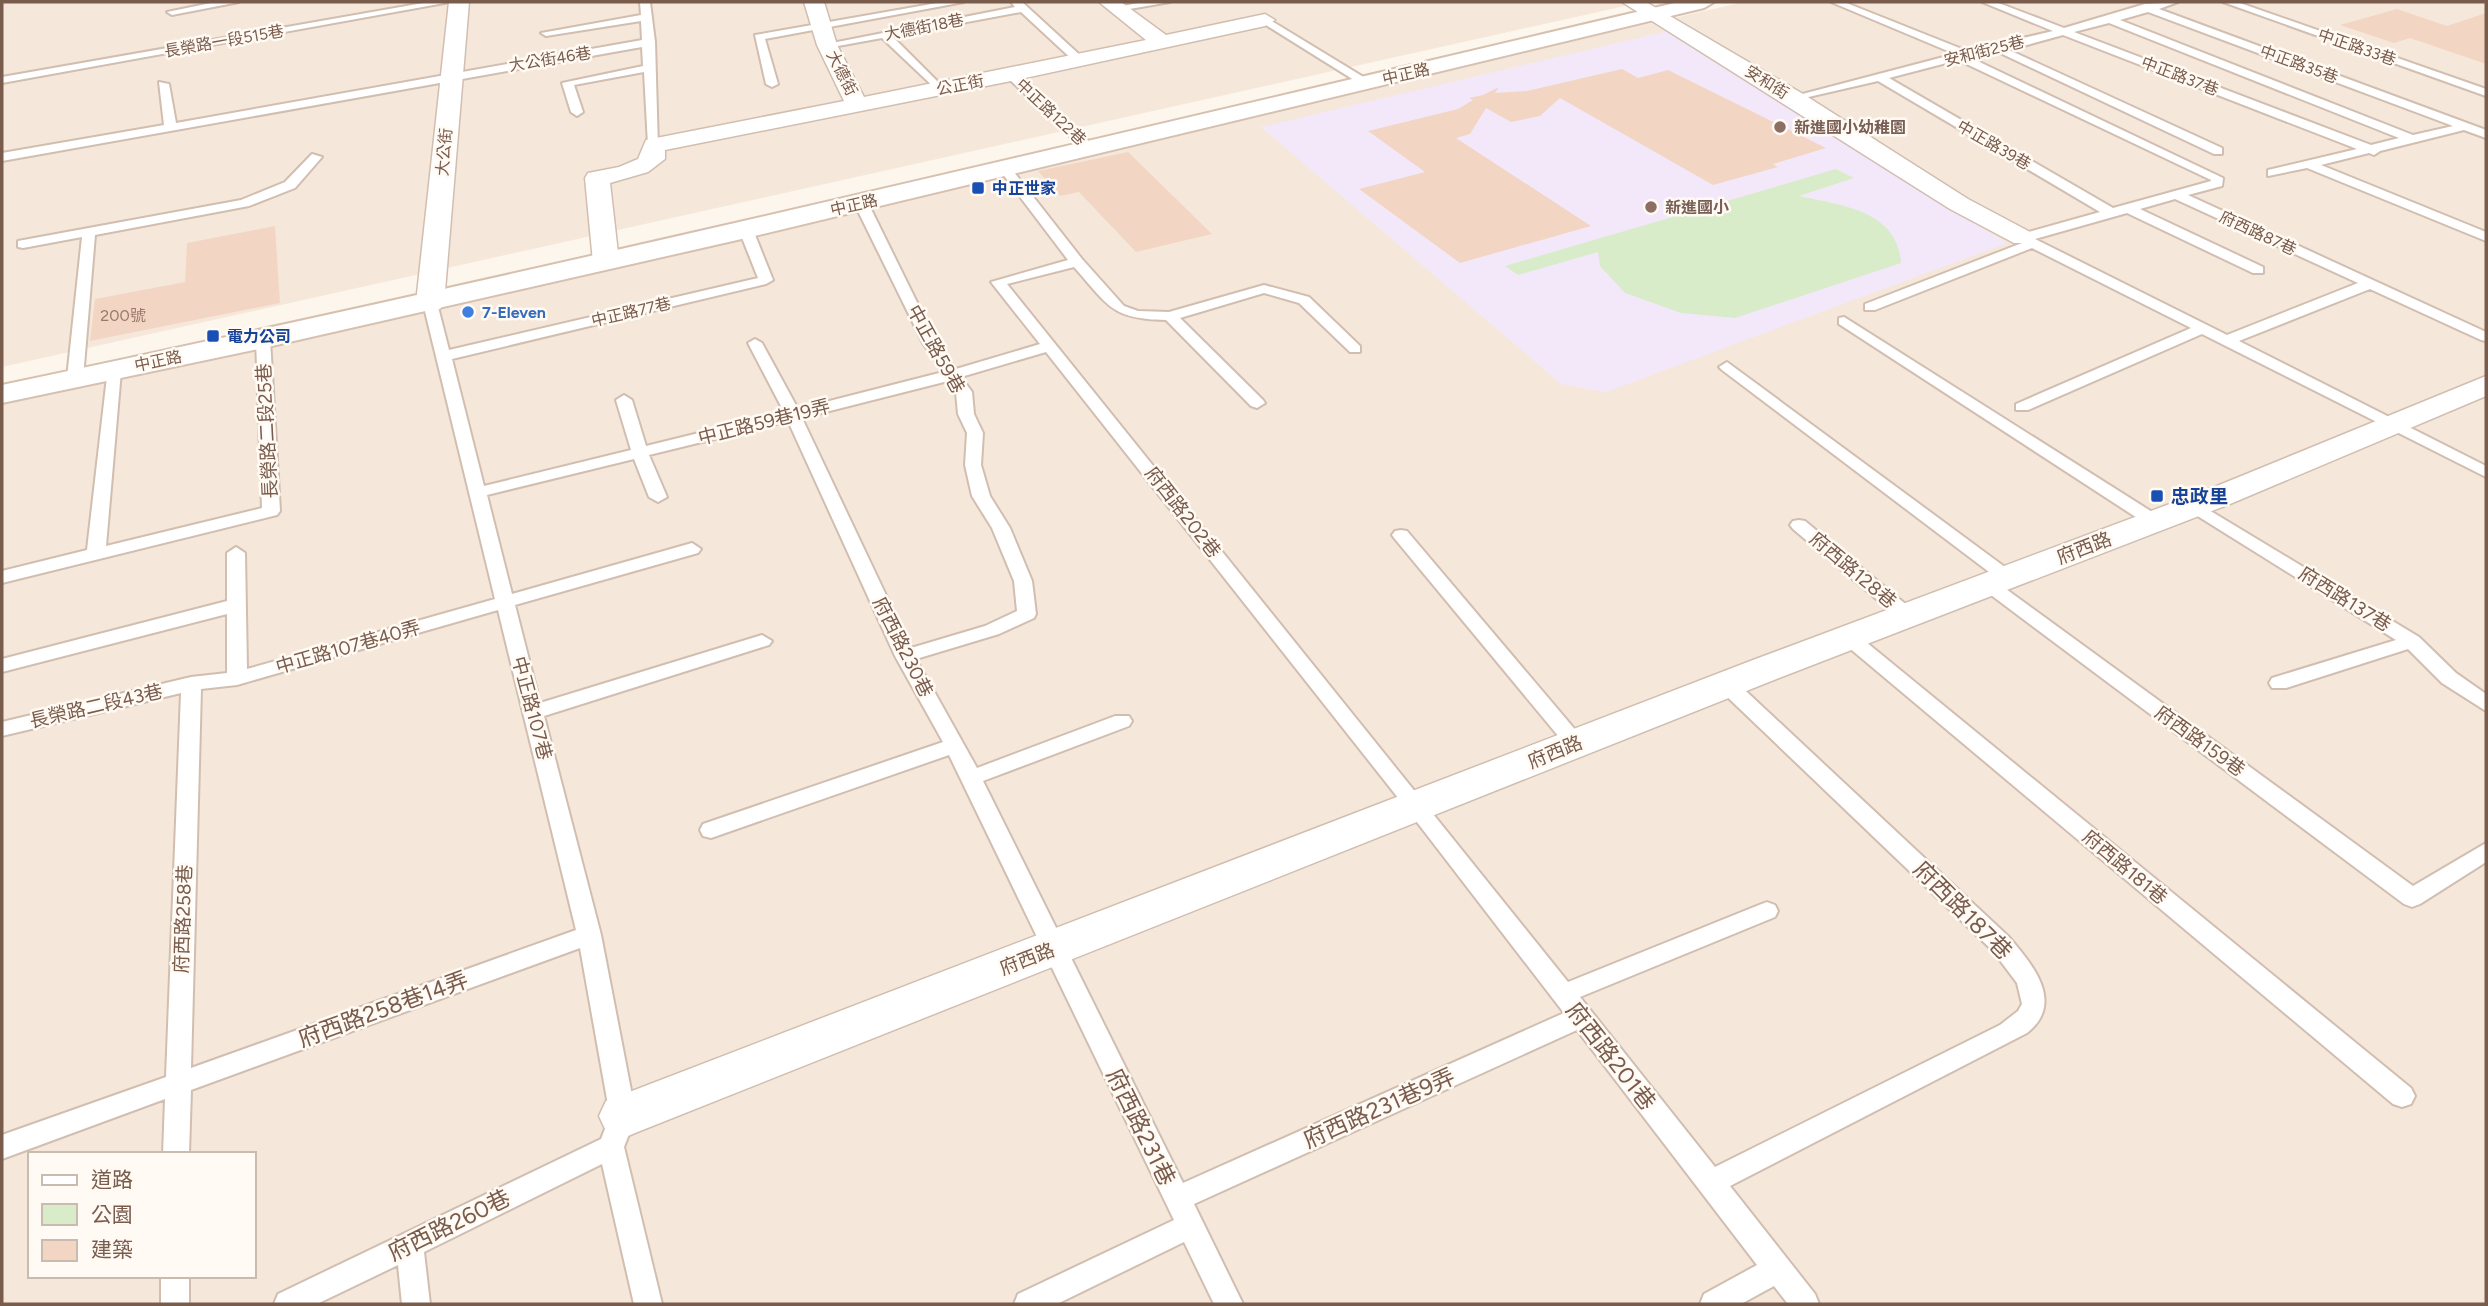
<svg xmlns="http://www.w3.org/2000/svg" width="2488" height="1306" font-family="Figtree,'Noto Sans TC',sans-serif">
  <rect width="100%" height="100%" fill="#fdf6ec"/>
  <g fill="#f5e8da" fill-rule="evenodd">
    <path d="M2,2H1643L2,367Z"/>
    <path d="M1744,2H2486V1304H2V400ZM30,1154H254V1276H30Z"/>
  </g>
  <path fill="#f3e8fa" d="M1677,29L1889,171L2007,243L1606,392L1561,384L1261,127Z"/>
  <path fill="#d8ecc9" d="M1836,169L1854,178L1799,196C1840,205 1898,210 1901,263L1735,318L1681,313L1625,293L1600,266L1598,252L1518,275L1505,266Z"/>
  <g fill="#f3d5c3">
    <path d="M2397,9L2447,26L2486,13V64L2410,38L2394,43L2340,25Z"/>
    <path d="M1622,69L1638,78L1668,70L1826,148L1773,164L1778,167L1713,185L1560,98L1540,116L1511,122L1486,108L1470,134L1456,138L1591,226L1460,263L1359,189L1425,172L1368,131L1458,109L1473,100L1469,98L1483,95L1499,87L1495,93L1527,91Z"/>
    <path d="M1128,152L1212,234L1136,252L1079,192L1060,196L1038,171Z"/>
    <path d="M275,226L280,303L90,341L95,299L185,282L187,243Z"/>
  </g>
  <g fill="none" stroke-linecap="round" stroke-linejoin="round">
    <g stroke="#d1beb0" stroke-width="4">
      <g id="lane">
        <path d="M216,2H239L172,15L167,12Z"/>
        <path d="M429,2H450L2,83V77Z"/>
        <path d="M640,2H650L655,42L658,148L648,145L644,72L574,85L583,112L577,116L571,112L562,83L643,66L642,47L2,161V153L164,125L159,82L169,84L176,123L642,40L641,21L546,36L541,33L641,15Z"/>
        <path d="M943,2H964L765,39L778,84L772,87L766,84L755,35Z"/>
        <path d="M1011,2H1022L1083,58V62H1075L1021,12L892,36L943,87V91L939,92L882,38L827,48L822,45L1015,7Z"/>
        <path d="M1143,2H1170L1118,11L1113,8Z"/>
        <path d="M1831,2H1844L1967,51L2053,31L1982,2H1996L2064,28L2145,4L2178,2L2159,9L2486,130V138L2464,130L2380,151L2374,155L2369,153L2321,165L2486,232V241L2307,168L2268,176V170L2357,149L2063,35L2009,50L2222,148V154H2214L1998,52L1969,57L2223,178L2222,186L2188,195L2486,332V341L2481,340L2370,289L2239,341L2486,466V477L2202,334L2028,410H2016V404L2191,328L2032,248L1875,310H1865V304L2022,243L2016,238L2018,235L2100,212L1878,81L1791,101V97L1955,54ZM2148,12L2453,126L2413,135L2120,20ZM2109,23L2399,138L2371,145L2074,32ZM1958,60L2211,180V181L2113,208L1889,78ZM2175,199L2358,283L2227,335L2035,239L2127,213L2253,273H2263V267L2140,209Z"/>
        <path d="M2223,2H2237L2486,89V96Z"/>
        <path d="M1265,17L1370,81L1372,83L1362,85L1261,22L1260,20Z"/>
        <path d="M1007,73H1015L1094,146V152H1086L1007,77Z"/>
        <path d="M312,154L322,157L295,188L249,206L95,235L83,378L75,383L70,381L67,378L82,237L23,248L18,247V241L241,200L285,182Z"/>
        <path d="M1002,167H1010L1082,259L1124,306L1138,311L1169,312L1264,285L1309,297L1360,346V352H1350L1299,303L1264,293L1180,318L1263,400L1265,403L1257,408L1251,406L1166,320C1111,319 1109,306 1074,267L1007,284L1568,982L1759,905L1767,902L1775,905L1778,911L1775,917L1580,997L1715,1167L2000,1025L2018,1011L2022,1004L2017,983L1993,951L1719,689L1716,684L1719,679H1733L2009,937C2033,965 2065,1003 2027,1033L1730,1186L1815,1294L1819,1304H1788L1774,1286L1741,1304H1700L1704,1294L1757,1265L1577,1030L1194,1204L1243,1304H1214L1184,1242L1057,1304H1014L1018,1294L1174,1220L949,755L711,838L703,836L700,830L703,824L943,742L895,656L788,421L649,455L667,497L658,502L649,497L634,459L487,495L512,594L692,543L701,549L698,553L515,605L540,703L762,635L772,641L769,645L544,716L601,935L636,1116L624,1147L662,1304H634L602,1164L424,1252L430,1304H402L398,1265L317,1304H274L278,1294L601,1139L610,1116L580,948L191,1090L189,1154H163L165,1099L2,1159V1135L166,1077L181,693L2,736V722L191,677L227,673V614L2,672V659L227,601V553L236,547L245,553L247,669L495,599L423,303L425,300L430,299L437,303L449,350L758,278L739,230L746,226L753,230L773,280L766,284L452,359L484,486L631,450L616,400L624,395L632,400L646,446L784,412L748,343L755,339L762,343L798,409L943,372L923,343L854,203L856,200L868,203L937,343L956,369L1040,344L991,282L1068,260L1002,173ZM1046,352L1410,813L1564,1013L1183,1183L983,781L1129,726L1132,721L1129,716H1115L977,768L916,659L999,634L1034,618L1036,614L1032,581L1010,528L990,496L981,465L983,433L974,414L972,392L961,377ZM948,381L956,392L958,414L967,433L965,465L972,496L992,528L1014,581L1017,611L985,626L911,648L802,418ZM498,610L576,930L191,1068L201,689L237,685Z"/>
        <path d="M1844,317L2160,517L2163,521L2160,525H2148L1839,324V318Z"/>
        <path d="M263,335L270,339L280,511L277,515L2,583V571L87,550L108,368H118L121,371L106,546L262,508L256,339Z"/>
        <path d="M1727,362L2013,573L2016,577L2013,581H2001L1722,370L1719,367Z"/>
        <path d="M2194,501L2419,637L2456,673L2486,694V711L2442,683L2408,649L2286,688H2272L2269,683L2272,678L2396,640L2188,510L2185,506L2188,502Z"/>
        <path d="M1799,520L1805,521L1914,611L1916,615L1914,619H1900L1793,529L1790,525L1793,521Z"/>
        <path d="M1401,530L1407,531L1583,739L1586,744L1583,749H1569L1395,539L1392,535L1395,531Z"/>
        <path d="M1989,579L1995,581L2413,886L2486,843V862L2420,904L2412,907L2404,904L1983,589L1980,585Z"/>
        <path d="M1848,631L1855,633L2411,1088L2415,1096L2411,1104L2402,1107L2393,1104L1841,641L1838,637Z"/>
        <rect x="161" y="1276" width="28" height="28"/>
      </g>
    </g>
    <g stroke="#d1beb0" stroke-width="3">
      <g id="street">
        <path d="M449,2H469L444,303L440,309H420L416,303Z"/>
        <path d="M804,2H824L837,45L864,97L1146,40L1099,2H1121L1166,35L1265,14L1275,20L1265,26L1011,81L665,150V159L648,172L610,183L619,262L615,268H597L593,262L585,178L588,173L619,167L638,159L646,140L844,101L817,45Z"/>
        <path d="M1622,2H1646L1803,94L1968,199L2032,233L2036,238L2032,243H2014L1950,209Z"/>
        <path d="M2486,376V396L2230,504L1779,678L640,1131L623,1138L606,1131L599,1116L606,1101L1753,660L2207,490Z"/>
      </g>
    </g>
    <g stroke="#d6c0b0" stroke-width="4">
      <path id="secondary" d="M1679,2H1714L1704,8L746,238L263,348L2,403V385C563,267 1121,133 1679,2Z"/>
    </g>
    <use href="#lane" fill="#fff" fill-rule="evenodd"/>
    <use href="#street" fill="#fff" fill-rule="evenodd"/>
    <use href="#secondary" fill="#fff" fill-rule="evenodd"/>
  </g>
  <g fill="#8d6e63" stroke="#fffaf3" stroke-width="2.5">
    <circle cx="1780" cy="127" r="7"/>
    <circle cx="1651" cy="207" r="7"/>
  </g>
  <g fill="#1a4fb4" stroke="#fffaf3" stroke-width="2.5">
    <rect x="971" y="181" width="14" height="14" rx="3.5"/>
    <rect x="206" y="329" width="14" height="14" rx="3.5"/>
    <rect x="2150" y="489" width="14" height="14" rx="3.5"/>
  </g>
  <circle fill="#3f7fe0" stroke="#fffaf3" stroke-width="2.5" cx="468" cy="312" r="7"/>
  <g text-anchor="middle" dominant-baseline="central" stroke-width="5" stroke-linejoin="round" paint-order="stroke">
    <g font-size="16" fill="#7a5c4d" stroke="#fffaf3">
      <text transform="translate(924 27) rotate(-11)">大德街18巷</text>
      <text transform="translate(224 41) rotate(-10)">長榮路一段515巷</text>
      <text transform="translate(2357 47) rotate(19)">中正路33巷</text>
      <text transform="translate(1984 51) rotate(-14)">安和街25巷</text>
      <text transform="translate(550 59) rotate(-9)">大公街46巷</text>
      <text transform="translate(2299 64) rotate(20)">中正路35巷</text>
      <text transform="translate(842 73) rotate(63)">大德街</text>
      <text transform="translate(1406 74) rotate(-13)">中正路</text>
      <text transform="translate(2180 76) rotate(21)">中正路37巷</text>
      <text transform="translate(1767 82) rotate(32)">安和街</text>
      <text transform="translate(960 85) rotate(-11)">公正街</text>
      <text transform="translate(1051 112) rotate(43)">中正路122巷</text>
      <text transform="translate(1994 145) rotate(30)">中正路39巷</text>
      <text transform="translate(444 152) rotate(-85)">大公街</text>
      <text transform="translate(854 205) rotate(-13)">中正路</text>
      <text transform="translate(2258 233) rotate(25)">府西路87巷</text>
      <text transform="translate(631 312) rotate(-13)">中正路77巷</text>
      <text transform="translate(158 361) rotate(-12)">中正路</text>
    </g>
    <g font-size="16" font-weight="bold" fill="#785e54" stroke="#fffaf3" text-anchor="start">
      <text x="1794" y="127">新進國小幼稚園</text>
      <text x="1665" y="207">新進國小</text>
    </g>
    <g font-size="16" font-weight="bold" fill="#164399" stroke="#fffaf3" text-anchor="start">
      <text x="992" y="188">中正世家</text>
      <text x="227" y="336">電力公司</text>
    </g>
    <g font-size="16" font-weight="bold" fill="#366cbe" stroke="#fffaf3" text-anchor="start">
      <text x="482" y="312">7-Eleven</text>
    </g>
    <g font-size="16" fill="#987a6a">
      <text x="123" y="315">200號</text>
    </g>
    <g font-size="19" fill="#7a5c4d" stroke="#fffaf3">
      <text transform="translate(936 349) rotate(61)">中正路59巷</text>
      <text transform="translate(764 422) rotate(-14)">中正路59巷19弄</text>
      <text transform="translate(267 431) rotate(-93)">長榮路二段25巷</text>
      <text transform="translate(1183 512) rotate(52)">府西路202巷</text>
      <text transform="translate(2084 548) rotate(-21)">府西路</text>
      <text transform="translate(1853 570) rotate(40)">府西路128巷</text>
      <text transform="translate(2345 599) rotate(32)">府西路137巷</text>
      <text transform="translate(348 647) rotate(-16)">中正路107巷40弄</text>
      <text transform="translate(903 647) rotate(63)">府西路230巷</text>
      <text transform="translate(96 706) rotate(-13)">長榮路二段43巷</text>
      <text transform="translate(532 708) rotate(75)">中正路107巷</text>
      <text transform="translate(2200 741) rotate(36)">府西路159巷</text>
      <text transform="translate(1555 752) rotate(-22)">府西路</text>
      <text transform="translate(2125 867) rotate(40)">府西路181巷</text>
      <text transform="translate(183 919) rotate(-88)">府西路258巷</text>
      <text transform="translate(1027 959) rotate(-21)">府西路</text>
    </g>
    <g font-size="19" font-weight="bold" fill="#164399" stroke="#fffaf3" text-anchor="start">
      <text x="2171" y="496">忠政里</text>
    </g>
    <g font-size="23" fill="#7a5c4d" stroke="#fffaf3">
      <text transform="translate(1963 910) rotate(45)">府西路187巷</text>
      <text transform="translate(383 1009) rotate(-20)">府西路258巷14弄</text>
      <text transform="translate(1611 1056) rotate(52)">府西路201巷</text>
      <text transform="translate(1379 1108) rotate(-24)">府西路231巷9弄</text>
      <text transform="translate(1141 1127) rotate(64)">府西路231巷</text>
      <text transform="translate(449 1225) rotate(-26)">府西路260巷</text>
    </g>
  </g>
  <rect width="2488" height="1306" fill="none" stroke="#7a5c4d" stroke-width="7"/>
  <rect x="28" y="1152" width="228" height="126" fill="#fffaf3" stroke="#cabbb1" stroke-width="2"/>
  <rect x="42" y="1175" width="35" height="10" fill="#ffffff" stroke="#cabbb1" stroke-width="2"/>
  <text x="91" y="1187" font-size="21" fill="#7a5c4d">道路</text>
  <rect x="42" y="1204" width="35" height="21" fill="#d8ecc9" stroke="#cabbb1" stroke-width="2"/>
  <text x="91" y="1222" font-size="21" fill="#7a5c4d">公園</text>
  <rect x="42" y="1240" width="35" height="21" fill="#f3d5c3" stroke="#cabbb1" stroke-width="2"/>
  <text x="91" y="1257" font-size="21" fill="#7a5c4d">建築</text>
</svg>
